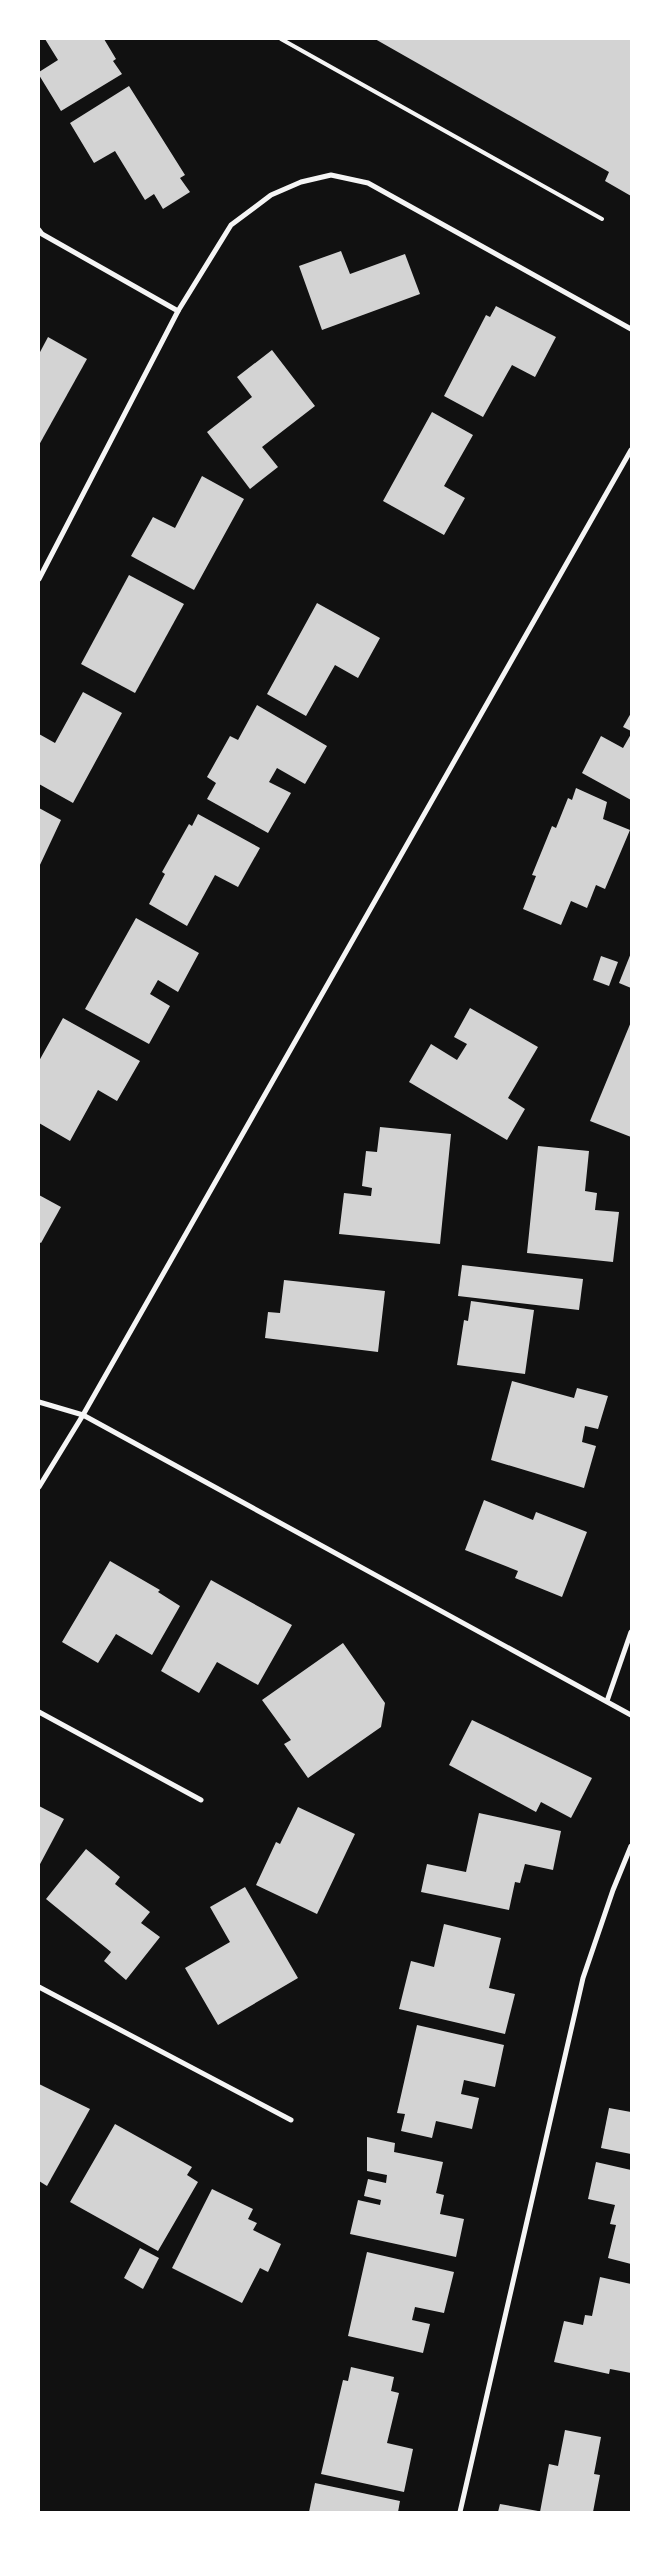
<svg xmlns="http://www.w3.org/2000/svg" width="670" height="2551" font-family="Rubik,sans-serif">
  <rect width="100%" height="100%" fill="#111"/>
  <g fill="#d3d3d3">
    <path d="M45,39H104L116,59L113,61L122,74L61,111L39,75V72L58,60Z"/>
    <path d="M375,39H631V196L605,181L609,172Z"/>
    <path d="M129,86L185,175L180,178L190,192L163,209L154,194L145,200L115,151L94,163L70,123Z"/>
    <path d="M341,251L350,274L405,254L420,294L322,330L299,266Z"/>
    <path d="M496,306L556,337L535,377L512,365L483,417L444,396L486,315L490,317Z"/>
    <path d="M48,337L87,359L39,445V354Z"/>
    <path d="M272,350L315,406L262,447L278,467L250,489L207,432L252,397L237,377Z"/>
    <path d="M432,412L473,435L444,486L465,498L444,535L383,501Z"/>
    <path d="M202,476L244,499L194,590L131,556L153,517L175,528Z"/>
    <path d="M129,575L184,604L135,693L81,664Z"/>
    <path d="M317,603L380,638L358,678L335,665L306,716L267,694Z"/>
    <path d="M83,692L122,713L73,803L39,784V734L55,743Z"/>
    <path d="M257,705L327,746L305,784L277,768L269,782L291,793L268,833L207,799L216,783L207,777L230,736L238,740Z"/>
    <path d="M631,713V731L623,727Z"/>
    <path d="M631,734V800L582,773L601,736L623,748Z"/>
    <path d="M576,788L607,802L603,819L630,830L605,889L596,885L587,908L571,901L561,925L523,909L536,876L532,875L552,826L556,828L568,798L572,800Z"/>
    <path d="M39,808L61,820L39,867Z"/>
    <path d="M198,814L260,848L238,887L215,875L187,926L149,904L165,874L162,872L189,824L192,826Z"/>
    <path d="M136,918L199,953L178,992L158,980L150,994L170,1006L149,1044L85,1009Z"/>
    <path d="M631,953V988L619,983Z"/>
    <path d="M601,956L618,962L609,986L593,980Z"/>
    <path d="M470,1008L538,1047L508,1098L525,1109L507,1140L409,1082L431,1044L457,1060L467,1044L454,1037Z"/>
    <path d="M63,1018L140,1061L117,1101L98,1090L70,1141L39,1123V1061Z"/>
    <path d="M631,1022V1137L590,1121Z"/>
    <path d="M380,1127L451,1134L440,1244L339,1234L344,1193L371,1196L372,1188L362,1186L366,1151L377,1152Z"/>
    <path d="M538,1146L589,1151L585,1191L597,1193L595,1210L619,1212L613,1262L527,1253Z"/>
    <path d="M39,1195L61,1207L41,1243L39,1242Z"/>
    <path d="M462,1265L583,1279L579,1310L458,1296Z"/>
    <path d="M284,1280L385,1291L378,1352L265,1338L268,1312L280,1313Z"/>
    <path d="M471,1301L534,1310L525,1374L457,1365L464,1320L468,1321Z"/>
    <path d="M512,1381L574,1398L577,1388L608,1396L598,1429L585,1426L582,1442L596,1446L584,1488L491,1460Z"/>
    <path d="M484,1500L533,1520L536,1512L587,1532L562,1597L515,1578L518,1571L465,1550Z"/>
    <path d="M110,1561L160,1590L158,1592L180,1606L152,1655L116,1634L98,1663L62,1642Z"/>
    <path d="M211,1580L292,1625L258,1685L217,1662L199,1693L161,1671Z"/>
    <path d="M343,1643L385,1703L381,1727L308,1778L284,1744L291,1740L262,1700Z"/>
    <path d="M472,1720L592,1778L571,1818L541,1802L536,1812L449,1765Z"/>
    <path d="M39,1806L64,1819L39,1866Z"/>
    <path d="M298,1807L355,1834L317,1914L256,1885L276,1842L280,1844Z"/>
    <path d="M479,1813L561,1831L553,1870L525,1864L520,1883L515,1882L509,1910L421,1892L427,1864L466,1872Z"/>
    <path d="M86,1849L120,1877L115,1884L150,1912L141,1923L160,1937L126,1980L104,1961L111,1952L46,1899Z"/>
    <path d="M245,1887L298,1978L218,2025L185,1968L230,1942L210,1907Z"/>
    <path d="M444,1924L501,1938L489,1988L515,1994L505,2034L399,2009L411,1961L434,1967Z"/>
    <path d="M417,2025L504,2045L495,2087L464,2080L461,2094L479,2098L472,2129L436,2121L432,2138L401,2131L405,2114L397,2113Z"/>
    <path d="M39,2084L90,2109L47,2186L39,2181Z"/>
    <path d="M609,2108L631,2112V2154L601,2148Z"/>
    <path d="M115,2124L192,2167L187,2175L198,2182L158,2251L70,2202Z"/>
    <path d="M367,2137L395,2143L394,2152L443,2162L436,2193L444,2195L440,2214L464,2219L456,2257L350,2234L358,2200L380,2205L381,2200L364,2196L368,2179L386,2183L387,2175L367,2171Z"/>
    <path d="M596,2162L631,2170V2264L608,2258L616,2225L610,2224L615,2205L588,2199Z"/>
    <path d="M212,2189L253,2209L248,2219L257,2223L253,2230L281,2244L268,2272L260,2268L242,2303L172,2268Z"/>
    <path d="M140,2248L159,2258L143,2289L124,2278Z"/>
    <path d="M367,2252L454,2272L444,2313L415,2307L412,2320L430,2324L423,2353L348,2336Z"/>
    <path d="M600,2277L631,2284V2373L610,2369L609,2374L554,2362L564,2321L583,2325L585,2315L592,2316Z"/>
    <path d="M351,2367L394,2377L391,2391L399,2393L387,2443L413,2449L404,2492L321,2474L343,2380L348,2381Z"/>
    <path d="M565,2430L601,2437L594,2474L600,2475L593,2512H540L549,2464L558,2466Z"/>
    <path d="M315,2483L400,2501L398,2512H309Z"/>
    <path d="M500,2504L538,2511V2512H498Z"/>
  </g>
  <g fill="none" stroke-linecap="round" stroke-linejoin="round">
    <path stroke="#f5f5f5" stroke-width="4" d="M281,39L602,219"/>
    <g stroke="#f5f5f5" stroke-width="5">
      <path d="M39,230L42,234L178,311L231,225L271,195L301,182L331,175L368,183L631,329"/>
      <path d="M39,579L178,311"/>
      <path d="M39,1402L83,1415L631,1715"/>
      <path d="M39,1487L83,1415L631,450"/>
      <path d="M607,1701L631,1632"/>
      <path d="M39,1712L201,1800"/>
      <path d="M39,1987L291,2120"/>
      <path d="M460,2512L583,1978L613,1890L631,1846"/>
    </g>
  </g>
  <rect width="670" height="2551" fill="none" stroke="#ffffff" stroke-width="80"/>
</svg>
